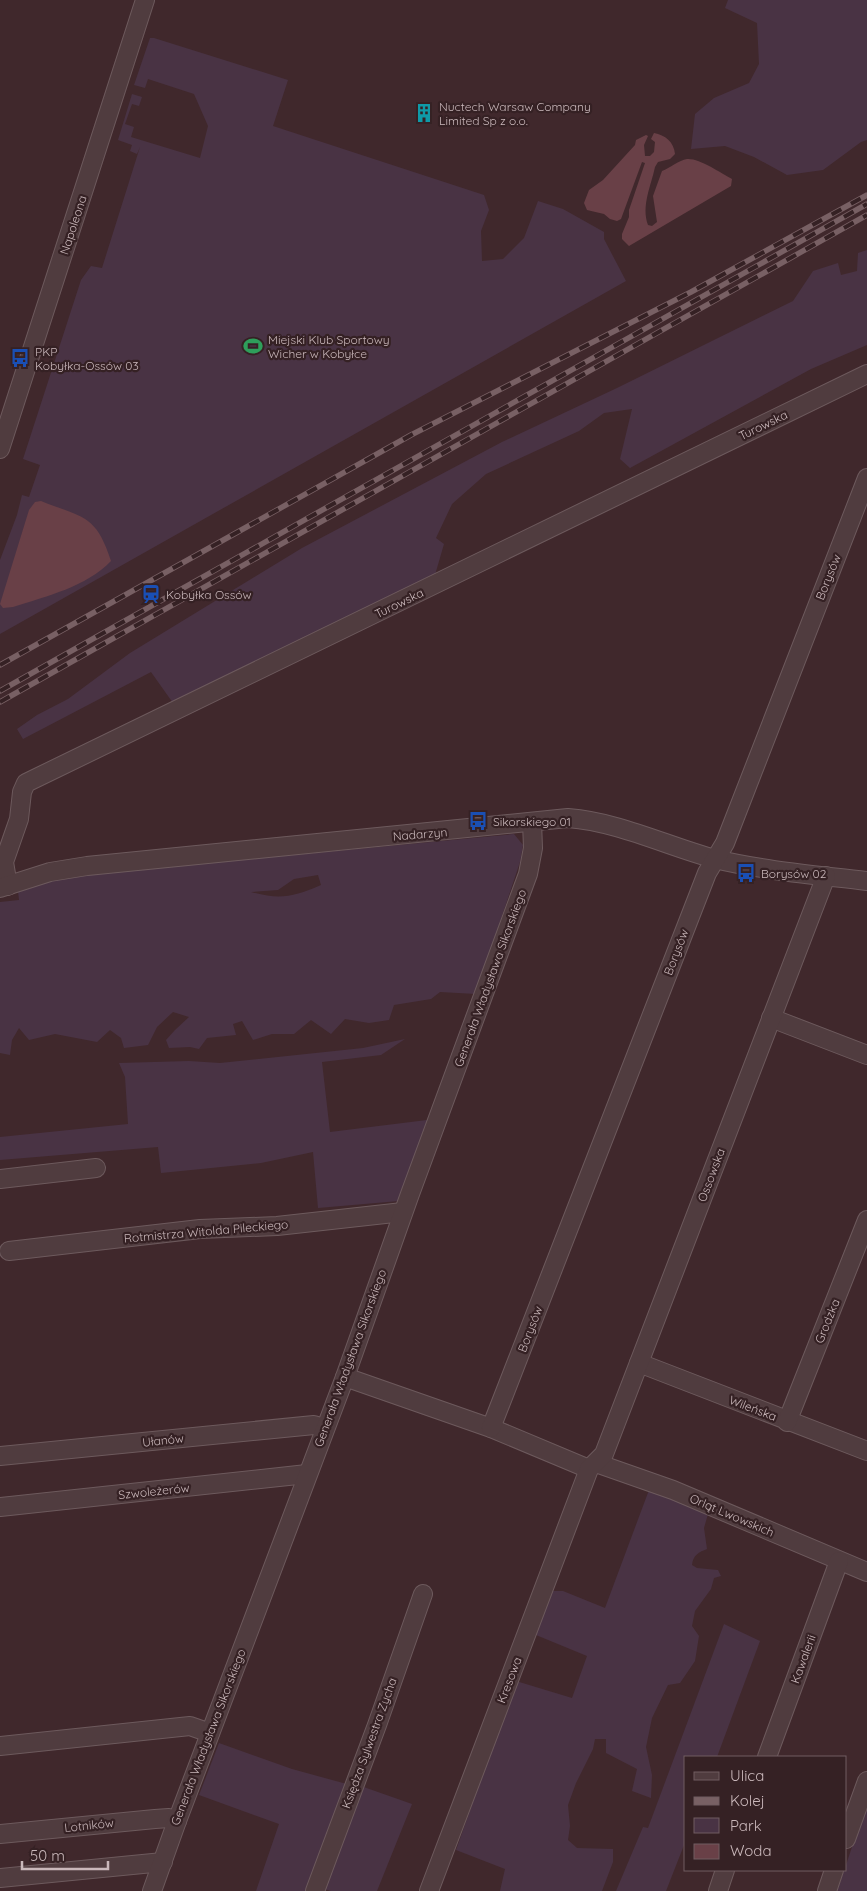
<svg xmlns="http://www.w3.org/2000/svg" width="867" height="1891" font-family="Quicksand,sans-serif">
  <rect width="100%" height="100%" fill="#40282c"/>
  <g fill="#493344" fill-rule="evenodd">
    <path d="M728,0H867V140L861,142L823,170L787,175L754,157L725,146L691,149L695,114L714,98L749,83L759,64L757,23L725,8Z"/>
    <path d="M150,38H154L288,80L273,126L484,195L489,210L481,231L482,261L503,259L524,238L538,201L563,209L604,232V239L626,281L0,634V560L17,515L22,495L29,497L40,465L23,459L81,280L91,266L102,268L140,147L137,154L130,151L132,145L118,140L132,94L142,97L139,106L132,104L125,124L134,127L131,137L200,158L208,126L194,94L148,79L145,88L134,85Z"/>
    <path d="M867,250V345L811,369L630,468L620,459L632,409L604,413L579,431L486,474L452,504L436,538L444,544L435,575L173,703L151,672L23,739L17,729L37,715L68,699L130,653L302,548L502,442L617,388L793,301L813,271L838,263L841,275L857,271L858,253Z"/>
    <path d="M514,834L523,845L520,862L476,994L440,992L431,999L394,1005L389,1020L369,1023L345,1019L331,1034L311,1020L294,1034H272L253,1040L242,1021L233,1024L236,1035L207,1038L199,1049L190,1047L169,1048L166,1040L175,1030L189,1017L173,1012L157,1027L148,1045L124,1048L121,1038L110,1030L97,1042L55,1034L29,1040L19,1028L12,1040L10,1055L0,1053V902L19,900L18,891L61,877ZM318,875L321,885C293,897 280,900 251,892L278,890L294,879Z"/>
    <path d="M405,1039L381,1055L322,1062L330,1132L427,1120L399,1201L318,1208L313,1152L261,1163L161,1173L158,1147L0,1160V1137L128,1124L125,1077L119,1063L189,1061L220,1063L363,1048Z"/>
    <path d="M649,1490L708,1514L704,1528L707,1549C699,1552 693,1555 692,1565L697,1568L718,1570L721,1576L714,1578L711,1589L695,1611L692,1626L699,1636L695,1661L680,1683L668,1685L652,1718L646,1747L652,1775L651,1798L632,1791L637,1769L606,1753V1739H595L593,1749L576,1783L568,1805L570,1826L568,1840L577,1848L613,1849V1862L602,1891H500L505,1869L456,1850L516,1681L572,1698L587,1656L536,1635L552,1591H563L605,1608Z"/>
    <path d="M724,1624L760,1641L717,1757H686V1840L666,1891H616L643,1827L648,1828Z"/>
    <path d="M219,1743L292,1769L354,1786L358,1785L412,1804L377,1891H331L321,1888L319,1891H256L279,1824L199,1795Z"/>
    <path d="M867,1802V1891H837L844,1870H846V1865Z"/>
  </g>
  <g fill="#694047">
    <path d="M654,133C665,135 674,142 675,154L670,159L658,162L655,167C651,186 641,206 648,225L652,226L657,222L653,196L662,171C670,168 679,160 687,159C699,158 721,173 732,179L731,186L629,246L622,239V234L629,217V210L645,163L642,162L621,219L617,221L610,219L604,214L587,210L584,203L589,190L603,180L635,145L636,140L646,135L648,136L644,145L645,156H650L654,152L655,142L651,139Z"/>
    <path d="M41,501C83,518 96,514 111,561C86,587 47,596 13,607L3,608L0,604L29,510L35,502Z"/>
  </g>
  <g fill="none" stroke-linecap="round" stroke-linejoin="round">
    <g stroke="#6d5a5d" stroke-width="20">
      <g id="minor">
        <path d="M0,449L145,0"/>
        <path d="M8,886L4,862L19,819L22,792L26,783L867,374"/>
        <path d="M0,888L50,872L87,866L568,818C619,822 667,846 715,859C765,871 817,875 867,881"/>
        <path d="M771,1018L867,1055"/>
        <path d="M0,1179L96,1168"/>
        <path d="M9,1251L200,1229L277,1226L403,1212"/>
        <path d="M639,1363L867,1451"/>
        <path d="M345,1377L491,1428L589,1469"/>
        <path d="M787,1422L867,1220"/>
        <path d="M491,1428L707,873L725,843L867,478"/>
        <path d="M0,1456L314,1425L324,1428"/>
        <path d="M596,1463L673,1490L867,1572"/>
        <path d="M0,1507L307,1474"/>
        <path d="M0,1746L190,1726L210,1733"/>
        <path d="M767,1757L839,1561"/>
        <path d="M0,1834L155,1819L169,1818L177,1821"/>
        <path d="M846,1839L867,1781"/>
        <path d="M0,1878L163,1862"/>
        <path d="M152,1891L177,1821L345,1377L410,1194L528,874L533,848L532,822"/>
        <path d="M315,1891L377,1725L423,1594"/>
        <path d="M429,1891L589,1469L604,1454L826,876"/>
        <path d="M718,1891L725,1870"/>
        <path d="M827,1891L834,1870"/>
      </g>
    </g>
    <use href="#minor" stroke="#503c3f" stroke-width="18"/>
    <g stroke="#786064" stroke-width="5.5">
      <g id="rail">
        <path d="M0,665L411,435L691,292L867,195"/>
        <path d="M0,691L867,204"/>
        <path d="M0,702L867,215"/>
      </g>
    </g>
    <use href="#rail" stroke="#352124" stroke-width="4" stroke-dasharray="11" stroke-linecap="butt"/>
  </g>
  <defs>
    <g id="building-bare" transform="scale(1.5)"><path d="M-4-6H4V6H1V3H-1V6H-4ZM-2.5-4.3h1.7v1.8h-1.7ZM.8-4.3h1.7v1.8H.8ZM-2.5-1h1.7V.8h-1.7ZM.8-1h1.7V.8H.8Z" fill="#0f9aa8" stroke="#352124" stroke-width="2.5" paint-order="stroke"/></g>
    <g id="stadium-bare" transform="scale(1.5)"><path d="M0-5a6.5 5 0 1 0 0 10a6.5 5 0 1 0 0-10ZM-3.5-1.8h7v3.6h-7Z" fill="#2e9e5b" stroke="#352124" stroke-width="2.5" paint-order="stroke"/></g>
    <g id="bus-bare" transform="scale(1.5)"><path d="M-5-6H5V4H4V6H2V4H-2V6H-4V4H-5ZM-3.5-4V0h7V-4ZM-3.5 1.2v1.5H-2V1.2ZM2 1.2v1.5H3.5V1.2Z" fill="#1a4fb4" stroke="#352124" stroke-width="2.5" paint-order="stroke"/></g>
    <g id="station-bare" transform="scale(1.5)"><path d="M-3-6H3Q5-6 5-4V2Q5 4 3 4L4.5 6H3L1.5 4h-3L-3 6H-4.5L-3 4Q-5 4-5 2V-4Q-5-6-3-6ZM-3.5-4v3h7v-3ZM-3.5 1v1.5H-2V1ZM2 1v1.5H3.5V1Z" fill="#1a4fb4" stroke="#352124" stroke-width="2.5" paint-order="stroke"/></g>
  </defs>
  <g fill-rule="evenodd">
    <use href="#building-bare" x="424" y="113"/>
    <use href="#stadium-bare" x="253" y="346"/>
    <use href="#bus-bare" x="20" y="358"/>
    <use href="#station-bare" x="151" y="594"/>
    <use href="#bus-bare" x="478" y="821"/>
    <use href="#bus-bare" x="746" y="873"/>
  </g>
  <g text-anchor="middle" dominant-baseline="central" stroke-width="4.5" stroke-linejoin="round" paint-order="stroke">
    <g font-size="12" fill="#cab8bb" stroke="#352124" text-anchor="start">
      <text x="439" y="106">Nuctech Warsaw Company<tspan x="439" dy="14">Limited Sp z o.o.</tspan></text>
      <text x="268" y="339">Miejski Klub Sportowy<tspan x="268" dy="14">Wicher w Kobyłce</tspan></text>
      <text x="35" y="351">PKP<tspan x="35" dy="14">Kobyłka-Ossów 03</tspan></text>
      <text x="166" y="594">Kobyłka Ossów</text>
      <text x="493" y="821">Sikorskiego 01</text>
      <text x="761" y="873">Borysów 02</text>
    </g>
    <g font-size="12" fill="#cab8bb" stroke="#352124">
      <text transform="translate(73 225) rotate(-72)">Napoleona</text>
      <text transform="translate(763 425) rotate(-26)">Turowska</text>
      <text transform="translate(828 577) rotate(-68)">Borysów</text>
      <text transform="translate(399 603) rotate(-26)">Turowska</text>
      <text transform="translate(420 834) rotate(-5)">Nadarzyn</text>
      <text transform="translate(676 952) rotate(-69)">Borysów</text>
      <text transform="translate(490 978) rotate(-70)">Generała Władysława Sikorskiego</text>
      <text transform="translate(711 1175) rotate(-69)">Ossowska</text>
      <text transform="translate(206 1231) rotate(-5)">Rotmistrza Witolda Pileckiego</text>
      <text transform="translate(827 1321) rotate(-68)">Grodzka</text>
      <text transform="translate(530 1329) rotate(-69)">Borysów</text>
      <text transform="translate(350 1358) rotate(-70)">Generała Władysława Sikorskiego</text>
      <text transform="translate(753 1408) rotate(21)">Wileńska</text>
      <text transform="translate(163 1440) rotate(-6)">Ułanów</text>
      <text transform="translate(154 1491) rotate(-6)">Szwoleżerów</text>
      <text transform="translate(732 1515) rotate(23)">Orląt Lwowskich</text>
      <text transform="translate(803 1659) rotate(-70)">Kawalerii</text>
      <text transform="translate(509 1680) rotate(-69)">Kresowa</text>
      <text transform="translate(208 1737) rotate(-69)">Generała Władysława Sikorskiego</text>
      <text transform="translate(369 1743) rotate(-70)">Księdza Sylwestra Zycha</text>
      <text transform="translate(89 1825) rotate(-6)">Lotników</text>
    </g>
  </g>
  <rect x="684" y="1756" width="162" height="115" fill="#352124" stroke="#715d60"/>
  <rect x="694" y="1772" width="25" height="8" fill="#503c3f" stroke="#715d60"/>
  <text x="730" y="1781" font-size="15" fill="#cab8bb">Ulica</text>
  <rect x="694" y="1797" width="25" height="8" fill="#786064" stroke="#715d60"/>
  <text x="730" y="1806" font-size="15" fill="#cab8bb">Kolej</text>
  <rect x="694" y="1818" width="25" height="15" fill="#493344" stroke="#715d60"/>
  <text x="730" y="1831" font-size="15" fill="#cab8bb">Park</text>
  <rect x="694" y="1844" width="25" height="15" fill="#694047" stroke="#715d60"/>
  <text x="730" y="1856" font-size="15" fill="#cab8bb">Woda</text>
  <path d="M22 1861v8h86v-8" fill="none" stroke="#cab8bb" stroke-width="2.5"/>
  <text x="30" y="1861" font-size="15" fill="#cab8bb" stroke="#352124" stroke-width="4" paint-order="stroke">50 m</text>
</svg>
